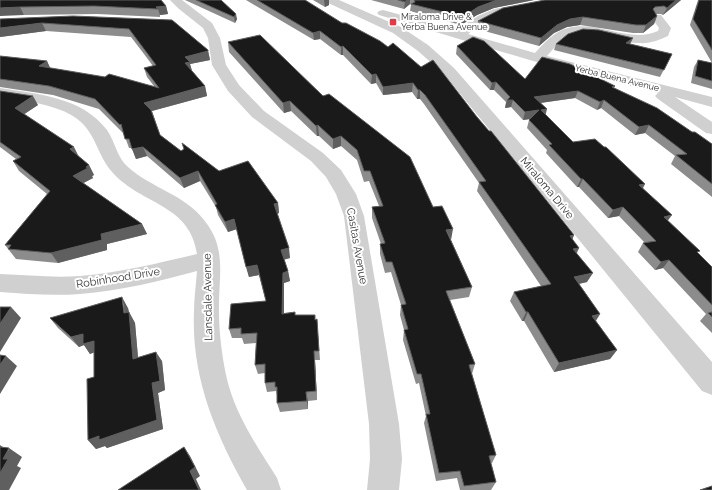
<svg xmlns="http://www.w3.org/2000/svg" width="712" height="490" font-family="Raleway,sans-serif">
  <rect width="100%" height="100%" fill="#fff"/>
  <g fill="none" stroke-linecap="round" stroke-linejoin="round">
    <g fill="#d0d0d0" fill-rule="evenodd">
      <path d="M170,0H182L212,23L220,38L226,65L239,85L264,111L323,153L341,170L356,194L364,216L399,424L402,459L399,490H367L370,459L369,424L344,216L336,194L326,177L311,161L252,117L228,91L212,65L208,38L203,28L179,9Z"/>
      <path d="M324,0H339L401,27L428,45L454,68L712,362V395L702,391L444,74L418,51L393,33L326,2Z"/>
      <path d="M542,0H559L557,2C539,9 519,8 501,14C489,18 478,26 468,34L535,53C541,46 548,39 555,34C588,12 625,46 658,31L659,28L651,17L653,15H661L671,28L668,36C659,40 650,44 639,43C617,43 594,28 573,35C562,38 554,48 547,56L712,97V107L675,97L712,122V134L706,133L658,99L655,96L658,93L533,61L379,15L377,13L379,11L383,10L456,30L478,16L494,9Z"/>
      <path d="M0,88C38,94 82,97 107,130C115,141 117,158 128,167C151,188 184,194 204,220C228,249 218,278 219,312C219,333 222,355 226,375C234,413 257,446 277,478L281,490H247C215,434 191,376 194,311C194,298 196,285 197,271C159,281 120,291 80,294C53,296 27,294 0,292V274C27,275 53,278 80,276C119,273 158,263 197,254C190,204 142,205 113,173C96,155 97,131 73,116C51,103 25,101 0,98Z"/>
    </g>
  </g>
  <g fill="#8c8c8c">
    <path d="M0,0L166,6L168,14L160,15V17L97,14L24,15Z"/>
    <path d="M185,0H221L237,19L235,23Z"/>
    <path d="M246,0H305L477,117L574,235L572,240L579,248L577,253L587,282L579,284L600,314L596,321L617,350L610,359L554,372L524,321H522L510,301L514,292L541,286L477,191L479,183L424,104L420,99H417L412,92L383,95L376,83L371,84L343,55H341L320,39L314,40Z"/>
    <path d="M313,0H329V5L325,7Z"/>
    <path d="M371,0H534L494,8L477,15L461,25L410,11L411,5L410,4L404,9Z"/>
    <path d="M545,0H681L663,15L661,14H656L657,16L654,24L643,33H633L580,25L567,27L554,33L539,46L477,29L478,21Z"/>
    <path d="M698,0H712V63L690,25Z"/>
    <path d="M0,19L172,20L208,50L210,60L190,64L192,71L205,86L207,96L152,111L160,135L181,151L184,149L182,143L219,171L278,203L279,213L277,214L290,258L284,259L288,271L290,281L284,283V313L295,312V315L315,320L317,319L320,360H315L317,400L308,401V409L280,412L277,403V396L276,391L267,392L265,383V373L258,374L255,365L256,343L244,344L242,338H232L229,329L266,301L259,275L249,277L237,229L228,232L218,215L216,207L200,181L184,188L147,156L136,159L132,148H129L124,134L99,109L53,95L0,87V56L47,61L50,68L154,86L147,77L144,68L153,66L144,54L131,37L46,31L0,37Z"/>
    <path d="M633,38L630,44L672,54L660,77L554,50L556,44Z"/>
    <path d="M228,42L433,207L451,240L472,287L469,297L450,300L475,364L472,374L496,455L492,463H491L496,482L491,490H460L457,478L436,481L424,423L426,416L419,383L416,384L403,340L404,330L400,315L401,305L391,272L385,273L380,254V244H381L372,218V207L379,206L369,181L364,182L357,160L341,146L333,149L319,136H317L291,111L284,113L229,52Z"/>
    <path d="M457,46L525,79L615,86L614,88L712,144V197L671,164L675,156L645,133L635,135L601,108L597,110L575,98L541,103L545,115L573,142L643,188L668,221L699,254L712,267V333L700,321L706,314L663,268L655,270L638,252L643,243H645L619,216L608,218L579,187H577L546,153L547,150L527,128L529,120L530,119L523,120L511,107L505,108L506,102L494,90H490L456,54Z"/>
    <path d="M698,60L712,63V89L691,83L694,67Z"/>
    <path d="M0,91L38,105L24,114L78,156L89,165L94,175L92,176L93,178L83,183L142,224L147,234L107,244V250L58,263L16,259L5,245L47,194L19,171L13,161L16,159L0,147Z"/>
    <path d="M128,308L129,312L135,323L138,357L162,361L165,390L158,393L163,429L107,448L105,446L96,449L88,440L94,377V352L90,354L84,345L79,347L58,328L50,318Z"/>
  </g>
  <g fill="#5f5f5f">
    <path d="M324,0H329V5L325,7Z"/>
    <path d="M407,0H410V4L404,9L405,2Z"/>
    <path d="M497,0H534L494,8L477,15L461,25L463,17L478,7Z"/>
    <path d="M676,0H681L663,15L667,8Z"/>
    <path d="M166,6L168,14L160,15L158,9L156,7Z"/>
    <path d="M20,7L24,15L0,16V8Z"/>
    <path d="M236,14L237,19L235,23L234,17Z"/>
    <path d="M657,16L654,24L643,33L646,25Z"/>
    <path d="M583,17L580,25L567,27L554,33L539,46L541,38L557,25L570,19Z"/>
    <path d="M42,23L46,31L0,37V28Z"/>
    <path d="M320,31V39L314,40L313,33Z"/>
    <path d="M633,38L630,44L624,50L626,43Z"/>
    <path d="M343,46V55H341V47Z"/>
    <path d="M208,51L210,60L190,64L192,71L188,72L185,63V57Z"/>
    <path d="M47,61L51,70L39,66Z"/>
    <path d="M376,74V83L371,84L372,75Z"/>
    <path d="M496,82L494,90H490L492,83Z"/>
    <path d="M413,83L412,92L383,95V87Z"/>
    <path d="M205,86L207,96L148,112L144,103Z"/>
    <path d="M418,90H420V99H417Z"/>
    <path d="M578,91L575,98L532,104L534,97Z"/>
    <path d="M33,96L38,105L20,117L15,108Z"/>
    <path d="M507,100H513L511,107L505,108Z"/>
    <path d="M604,100L601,108L597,110L600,102Z"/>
    <path d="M290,101L291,111L284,113L283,103Z"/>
    <path d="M547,109L545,117L541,110Z"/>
    <path d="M539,110L537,118L523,120L525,112Z"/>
    <path d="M318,125L319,136H317L316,126Z"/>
    <path d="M649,125L645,133L635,135L639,127Z"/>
    <path d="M341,136V146L333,149V139Z"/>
    <path d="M74,147L79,157L70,149Z"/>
    <path d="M143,147L147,156L136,159L132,149Z"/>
    <path d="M89,165L94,175L92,176L93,178L78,186L73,176L86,167Z"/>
    <path d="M198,171L200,181L184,188L180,178Z"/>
    <path d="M581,179H583L579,187H577Z"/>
    <path d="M645,184L641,192L639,185Z"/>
    <path d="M278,203L279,213L276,214L274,204Z"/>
    <path d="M623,207L619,216L608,218L613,210Z"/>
    <path d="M672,215L666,223L664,217Z"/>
    <path d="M234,219L237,229L228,232L225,222Z"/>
    <path d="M142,224L147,234L107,244V250L58,263L51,253L101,234Z"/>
    <path d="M453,229L451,240L446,230Z"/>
    <path d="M574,235L570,245V236Z"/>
    <path d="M289,248L290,258L283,260L281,250Z"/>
    <path d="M579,248L574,257L573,249Z"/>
    <path d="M669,260L663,268L655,270L661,262Z"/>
    <path d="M257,265L259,275L249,277L246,267Z"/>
    <path d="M288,271L290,281L284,283V323L282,314L283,273Z"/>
    <path d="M593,273L587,282L569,286L574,277Z"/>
    <path d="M122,297L128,308L130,319L129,312L135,323L139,369L133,359Z"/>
    <path d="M11,307L21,318L0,352V324Z"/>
    <path d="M526,312H528L524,321H522Z"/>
    <path d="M600,314L594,323L592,316Z"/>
    <path d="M83,334L94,341L101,350L90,354L84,345L79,347L71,337Z"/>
    <path d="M617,350L610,359L554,372L559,363Z"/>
    <path d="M314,351L315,360L317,400L316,391Z"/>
    <path d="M156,352L162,361L165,390L158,393L163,429L107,448L105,446L96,449L88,440L152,383Z"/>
    <path d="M6,356L17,366L0,394V365Z"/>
    <path d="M306,392L308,401V409L307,401Z"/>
    <path d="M0,445L8,451L9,448L22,457L17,466L21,468L9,490H0V473L3,459L0,450Z"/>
    <path d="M184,447L190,456L200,476L196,479L201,490H199L190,471Z"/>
  </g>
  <g fill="#1a1a1a" stroke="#5f5f5f">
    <path d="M0,0H161L166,6L156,7L158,9L94,6L20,7L0,8Z"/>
    <path d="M196,0H221L236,14L234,17Z"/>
    <path d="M257,0H305L342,23H346L380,41L388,47L393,43L421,67L433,60L477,117L489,131H491L574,235L570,236L579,248L573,249L593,273L574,277L600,314L592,316L617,350L559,363L528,312H526L514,292L551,284L479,182L486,181L425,95L420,90H418L413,83L383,87L376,74L372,75L343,46L341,47L320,31L313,33Z"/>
    <path d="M398,0H407L405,2Z"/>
    <path d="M414,0H497L478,7L463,17L411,4L415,2Z"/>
    <path d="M545,0H676L667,8L664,6L655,7L653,9L657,16L646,25H636L583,17L570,19L557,25L541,38L478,21L503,8Z"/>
    <path d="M699,0H712V50L693,19Z"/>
    <path d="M73,16L172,20L208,50V51L185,57L190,62L185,63L205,86L144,103L151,110L160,135L181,151L184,149L182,143L219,171L248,161L278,203L274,204L289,248L281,250L288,271L283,273L282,314L295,312V315H315V320L317,319L319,351H314L316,391L306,392L307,401L277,403V387H275V382L265,383V364L255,365L257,333L241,334V328L229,329L231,304L266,301L257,265L246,267L234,219L225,222L215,205L217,204L198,171L180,178L143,147L132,149L129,139H125L121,124L120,125L95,99L49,86L0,79V56L47,61L39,66L105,77L109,74L159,88L144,68L156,65L129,29L42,23L0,28V19Z"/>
    <path d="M583,29L599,30L633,38L626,43L672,54L664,70L556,44L568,34Z"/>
    <path d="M260,35L323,96L329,94L410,157L433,207L442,206L453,229L446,230L472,287L446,291L475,364L469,365L496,455L489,456L496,482L464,486L460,471L439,473L426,414H430L421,374H417L404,330L408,329L401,305L406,304L392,262H386L380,244L385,243L372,207L383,206L370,171H364L357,150L341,136L333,139L318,125L316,126L290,101L283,103L228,42Z"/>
    <path d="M473,37L484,41L525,79L542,57L570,64L615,86L612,87L657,108L692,132H695L712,144V184L676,155L687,154L649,125L639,127L604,100L600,102L578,91L534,97L547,109L541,110L573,142L595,139L604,147H606L645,184L639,185L672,215L664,217L700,251L697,252L712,267V305L669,260L661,262L643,243L656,241L623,207L613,210L583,179H581L549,145L552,144L529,120L539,110L525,112L513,100H507L510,97L496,82L492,83L457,46Z"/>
    <path d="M698,60L712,63V81L695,76Z"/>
    <path d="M0,91L33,96L15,108L74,147L70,149L89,165L86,167L88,168L73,176L142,224L101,234L102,240L51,253L8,249L11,245H5L50,191L13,161L21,157L0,142Z"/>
    <path d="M122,297L124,313L129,312L133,359L156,352L160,381L152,383L157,420L99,440V436L88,440L87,379L94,377V341L83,344V334L71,337L50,318Z"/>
    <path d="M0,307H11L0,324Z"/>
    <path d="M712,312V317L708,313Z"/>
    <path d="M0,355L6,356L0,365Z"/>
    <path d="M0,447L9,448L3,459H8L0,473Z"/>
    <path d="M184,447L195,467L190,471L199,490H118Z"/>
    <path d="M712,486V490H700Z"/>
  </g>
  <rect fill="#e63946" stroke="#fff" stroke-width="1.5" x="389" y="18" width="8" height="8" rx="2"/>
  <g text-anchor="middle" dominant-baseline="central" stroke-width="4" stroke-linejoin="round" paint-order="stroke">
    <g font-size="9" fill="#333" stroke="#fff" text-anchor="start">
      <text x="401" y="17">Miraloma Drive &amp;<tspan x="401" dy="10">Yerba Buena Avenue</tspan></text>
    </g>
    <g font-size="9" fill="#333" stroke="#fff">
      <text transform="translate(617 78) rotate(14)">Yerba Buena Avenue</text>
    </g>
    <g font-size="11" fill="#333" stroke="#fff">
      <text transform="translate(547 188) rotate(50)">Miraloma Drive</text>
      <text transform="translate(357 246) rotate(80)">Casitas Avenue</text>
      <text transform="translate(118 278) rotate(-9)">Robinhood Drive</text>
      <text transform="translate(208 297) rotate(-91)">Lansdale Avenue</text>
    </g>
  </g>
</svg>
